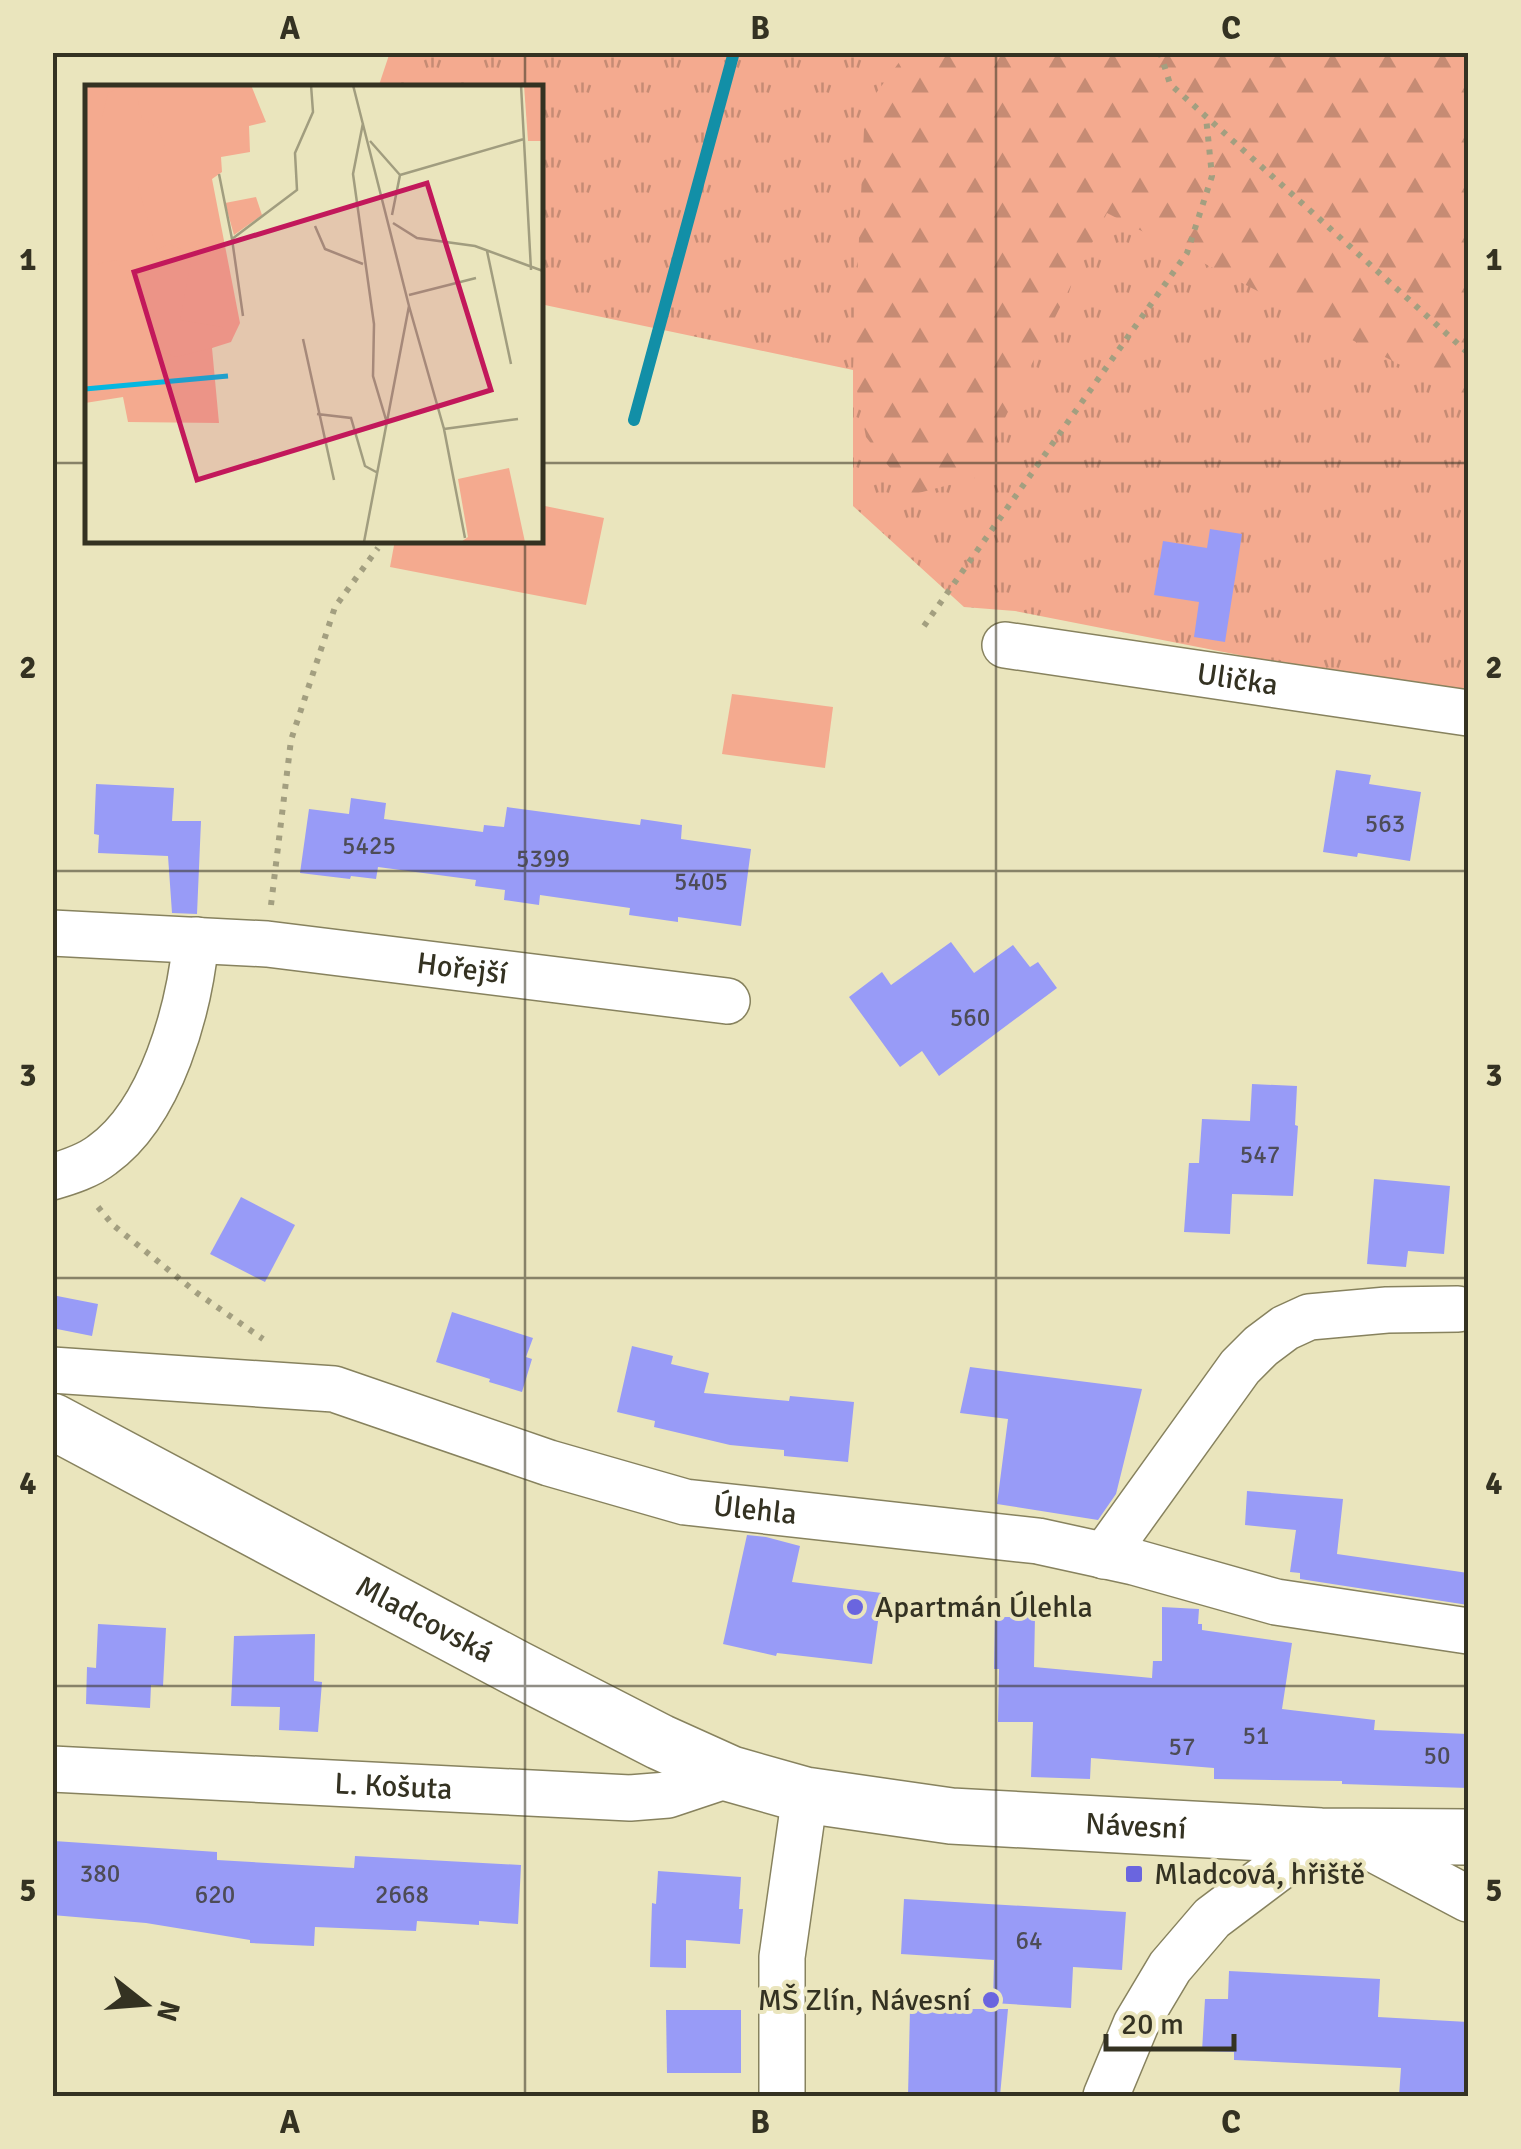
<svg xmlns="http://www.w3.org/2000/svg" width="1521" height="2149" font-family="Signika,sans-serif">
  <defs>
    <pattern id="grass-tufts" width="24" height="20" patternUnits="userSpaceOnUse" patternTransform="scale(2.5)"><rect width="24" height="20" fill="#f4aa8f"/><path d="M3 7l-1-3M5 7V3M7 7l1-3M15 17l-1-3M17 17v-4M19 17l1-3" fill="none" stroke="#c68b74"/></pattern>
    <pattern id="forest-firs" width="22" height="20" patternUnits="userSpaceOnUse" patternTransform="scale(2.5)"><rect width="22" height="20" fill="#f4aa8f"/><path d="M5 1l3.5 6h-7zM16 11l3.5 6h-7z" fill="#c68b74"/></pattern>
  </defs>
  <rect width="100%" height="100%" fill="#eae5bd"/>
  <path fill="url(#grass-tufts)" d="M390,52L1468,53V691L1325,672L1015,611L964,607L853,506V370L540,304V88H378Z"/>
  <path fill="url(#forest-firs)" d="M906,53H1468V400L1107,213L975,478L911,495L866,437L853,370L865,108Z"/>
  <g fill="#f4aa8f">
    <path d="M540,505L604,518L586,605L390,567L395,540H540Z"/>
    <path d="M732,694L833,707L825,768L722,754Z"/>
  </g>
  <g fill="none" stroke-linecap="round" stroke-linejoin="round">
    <path stroke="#128fa7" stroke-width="12" d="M634,420L734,52"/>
  </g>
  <g fill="#989bf7">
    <path d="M1210,529L1242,534L1225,642L1194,637L1199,602L1154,595L1163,541L1207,548Z"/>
    <path d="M1336,770L1371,775L1369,784L1421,792L1410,861L1358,853L1357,857L1323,852Z"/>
    <path d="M96,784L174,788L172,821H201L197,914L172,913L168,856L98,853L99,835L94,834Z"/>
    <path d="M351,798L386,803L384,819L483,832L484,825L504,827L507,807L640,825L641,819L682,825L681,839L751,849L741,926L678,917V922L629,915L630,908L540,895L539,905L504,900L505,890L475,886L476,880L378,867L376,879L351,876L350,879L300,873L309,809L349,814Z"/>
    <path d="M951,942L974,973L1013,945L1030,967L1038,962L1057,988L939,1076L922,1051L900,1067L849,997L882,972L891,985Z"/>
    <path d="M1252,1084L1297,1086L1295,1125L1298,1126L1293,1196L1232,1194L1230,1234L1184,1232L1189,1163H1199L1202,1119L1250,1121Z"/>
    <path d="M1374,1179L1450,1186L1444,1254L1408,1251L1406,1267L1367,1264Z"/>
    <path d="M241,1197L295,1225L265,1282L210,1254Z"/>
    <path d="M52,1295L98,1304L92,1336L52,1328Z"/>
    <path d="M452,1312L533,1338L526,1357L532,1359L522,1392L489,1382L490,1379L436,1362Z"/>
    <path d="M632,1346L673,1356L671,1364L709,1373L704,1393L789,1401L790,1396L854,1402L848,1462L784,1456V1450L730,1445L654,1427L655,1421L617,1412Z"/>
    <path d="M970,1367L1142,1389L1116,1494L1098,1520L997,1504L1008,1419L960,1413Z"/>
    <path d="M1247,1491L1343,1499L1337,1554L1468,1573V1605L1300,1579V1573L1290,1572L1296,1530L1245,1525Z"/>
    <path d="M747,1535L766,1537L800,1546L792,1582L882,1593L872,1664L777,1653L776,1656L723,1644Z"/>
    <path d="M1162,1607L1199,1609L1198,1624H1202V1630L1292,1643L1282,1709L1375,1720L1374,1730L1468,1734V1788L1342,1784V1781L1214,1779V1768L1091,1758L1090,1779L1031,1777L1033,1722H998L999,1669H994L995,1617H1035L1034,1667L1152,1678L1153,1661H1162Z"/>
    <path d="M98,1624L166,1628L163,1686L151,1685L150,1708L86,1704L87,1667L96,1668Z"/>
    <path d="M315,1634L314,1681L322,1682L318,1732L279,1730L280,1707L231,1706L234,1636Z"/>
    <path d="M54,1841L217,1852V1860L354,1868L355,1856L521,1865L518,1924L479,1921V1925L417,1921L416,1931L315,1927L314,1946L250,1943V1940L146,1923L52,1915Z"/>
    <path d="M658,1871L741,1877L739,1909H743L740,1944L686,1940V1968L650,1967L652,1903L656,1904Z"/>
    <path d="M904,1899L1126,1912L1122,1970L1073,1967L1071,2008L993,2003L994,1960L901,1954Z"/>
    <path d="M1229,1971L1380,1979L1378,2017L1468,2022V2096H1399L1401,2068L1234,2060V2052L1202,2051L1205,1999H1228Z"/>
    <path d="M910,2009H1008L1000,2096H908Z"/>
    <path d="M666,2010H741V2073H667Z"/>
  </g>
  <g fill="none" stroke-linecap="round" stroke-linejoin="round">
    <g stroke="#87825e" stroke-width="48">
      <g id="street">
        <path id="s1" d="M1005,645L1468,713"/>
        <path id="s2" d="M52,933L267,944L727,1001"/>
        <path d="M52,1177C69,1172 88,1166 102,1155C162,1112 189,1009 196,940"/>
        <path id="s3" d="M52,1370L334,1389L549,1463L685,1502L1038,1541L1134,1562L1276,1602L1468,1631"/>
        <path d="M1104,1556L1240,1367L1261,1346L1285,1328L1309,1317L1387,1310L1458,1309"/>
        <path id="s4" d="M52,1769L630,1798L668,1795L731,1774"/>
        <path d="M1349,1836L1468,1899"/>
        <path d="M782,2096V1957L805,1795"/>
        <path d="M1106,2096L1136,2024L1170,1967L1212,1918L1321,1836"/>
      </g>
    </g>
    <g stroke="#87825e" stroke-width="58">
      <g id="secondary">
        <path id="s5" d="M52,1421L516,1668L660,1742L731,1774L805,1795L951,1816L1321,1836L1468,1837"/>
      </g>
    </g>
    <g stroke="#a39f80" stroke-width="6" stroke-dasharray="5 8" stroke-linecap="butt">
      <path d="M1160,52L1170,84L1468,353"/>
      <path d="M924,626L1187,253L1212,176L1206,117"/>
      <path d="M271,905L291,740L335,607L378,548"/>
      <path d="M98,1207L113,1225L197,1293L263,1339"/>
    </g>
    <use href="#street" stroke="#fff" stroke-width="45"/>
    <use href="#secondary" stroke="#fff" stroke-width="55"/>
  </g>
  <path fill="none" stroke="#343222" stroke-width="2.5" stroke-opacity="0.55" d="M525,52V88M996,52V2096M52,463H88M540,463H1468M525,540V2096M52,871H1468M52,1278H1468M52,1686H1468"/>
  <g fill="#6a65df" stroke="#eae5bd" stroke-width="4">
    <circle cx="855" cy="1607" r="10"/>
    <rect x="1124" y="1864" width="20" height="20" rx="5"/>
    <circle cx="991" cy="2000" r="10"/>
  </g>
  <g text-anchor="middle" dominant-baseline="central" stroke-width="8" stroke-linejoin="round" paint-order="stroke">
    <g font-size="25" fill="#4d4c57">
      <text x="1385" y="823">563</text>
      <text x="369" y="845">5425</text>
      <text x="543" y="858">5399</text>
      <text x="701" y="881">5405</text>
      <text x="970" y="1017">560</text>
      <text x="1260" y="1154">547</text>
      <text x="1256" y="1735">51</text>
      <text x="1182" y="1746">57</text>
      <text x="1437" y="1755">50</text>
      <text x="100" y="1873">380</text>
      <text x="215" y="1894">620</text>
      <text x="402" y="1894">2668</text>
      <text x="1029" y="1940">64</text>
    </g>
    <g font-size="30" fill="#343222" stroke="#eae5bd">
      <text stroke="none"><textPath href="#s1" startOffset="235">Ulička</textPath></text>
      <text stroke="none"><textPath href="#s2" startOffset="412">Hořejší</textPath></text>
      <text stroke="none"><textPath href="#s3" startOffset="722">Úlehla</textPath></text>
      <text stroke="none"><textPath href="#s5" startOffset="422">Mladcovská</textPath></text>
      <text stroke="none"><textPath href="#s4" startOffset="342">L. Košuta</textPath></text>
      <text stroke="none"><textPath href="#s5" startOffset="1175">Návesní</textPath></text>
    </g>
    <g font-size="30" fill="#343222" stroke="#eae5bd" text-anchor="start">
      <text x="875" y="1607">Apartmán Úlehla</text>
      <text x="1154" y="1874">Mladcová, hřiště</text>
      <text x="971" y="2000" text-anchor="end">MŠ Zlín, Návesní</text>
    </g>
  </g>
  <g transform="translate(85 85)">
    <rect width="458" height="458" fill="#eae5bd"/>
    <path d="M0,0H166L181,37L164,41L165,67L136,72L137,87L127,94L155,238L146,257L127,263L134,338L43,337L38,312L0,318ZM171,112L177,130L149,150L140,118ZM424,383L440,457H376L383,452L373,394Z" fill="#f4aa8f"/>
    <path d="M41,0L50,3L57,33L72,42L80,61L53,102L72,165L84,159L107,169L95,235L137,242L142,250L127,263L91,272L68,264V232L31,175L0,182V47L17,32L23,8Z" fill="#f4aa8f"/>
    <path d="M439,0H457V56H443Z" fill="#f4aa8f"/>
    <path fill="none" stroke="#04b7e0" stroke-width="5" d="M0,304L143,291"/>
    <path fill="none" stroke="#a19d7f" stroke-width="2.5" d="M268,0L324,221L279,457M436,0L446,185M278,38L268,89L289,239L288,291L302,338M285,56L315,90L307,130M134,89L147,154M315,90L439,54M308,138L332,153L390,161L458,186M230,141L240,164L278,179M402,166L426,279M324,210L391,193M324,221L359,344L380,453M158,231L147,154L212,105L210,68L228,27L226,0M218,254L249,395M232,329L266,333L280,381L293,388M359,344L433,334"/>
    <path fill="#c2185b" fill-opacity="0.15" stroke="#c2185b" stroke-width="5" d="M342,98L406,305L112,395L49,187Z"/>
    <rect width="458" height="458" fill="none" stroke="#343222" stroke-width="5"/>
  </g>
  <rect width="1521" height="2149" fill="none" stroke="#eae5bd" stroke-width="110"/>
  <g transform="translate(145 2004) rotate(107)" stroke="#eae5bd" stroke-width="8" paint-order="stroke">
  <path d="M0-8L18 38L0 25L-18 38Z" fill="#343222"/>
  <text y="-15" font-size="28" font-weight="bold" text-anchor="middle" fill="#343222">N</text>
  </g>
  <path d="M1106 2034v15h128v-15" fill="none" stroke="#343222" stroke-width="5"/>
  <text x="1121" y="2034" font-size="30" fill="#343222" stroke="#eae5bd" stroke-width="8" paint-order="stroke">20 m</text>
  <rect x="55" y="55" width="1411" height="2039" fill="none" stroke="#343222" stroke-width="4"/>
  <g font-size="32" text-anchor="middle" font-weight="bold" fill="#343222">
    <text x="290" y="39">A</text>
    <text x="760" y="39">B</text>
    <text x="1231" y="39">C</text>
    <text x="28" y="270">1</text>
    <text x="1494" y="270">1</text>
    <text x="28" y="678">2</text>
    <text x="1494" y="678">2</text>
    <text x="28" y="1086">3</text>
    <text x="1494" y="1086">3</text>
    <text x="28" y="1494">4</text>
    <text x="1494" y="1494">4</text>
    <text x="28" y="1901">5</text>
    <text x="1494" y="1901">5</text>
    <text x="290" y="2133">A</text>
    <text x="760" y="2133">B</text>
    <text x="1231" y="2133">C</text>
  </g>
</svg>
